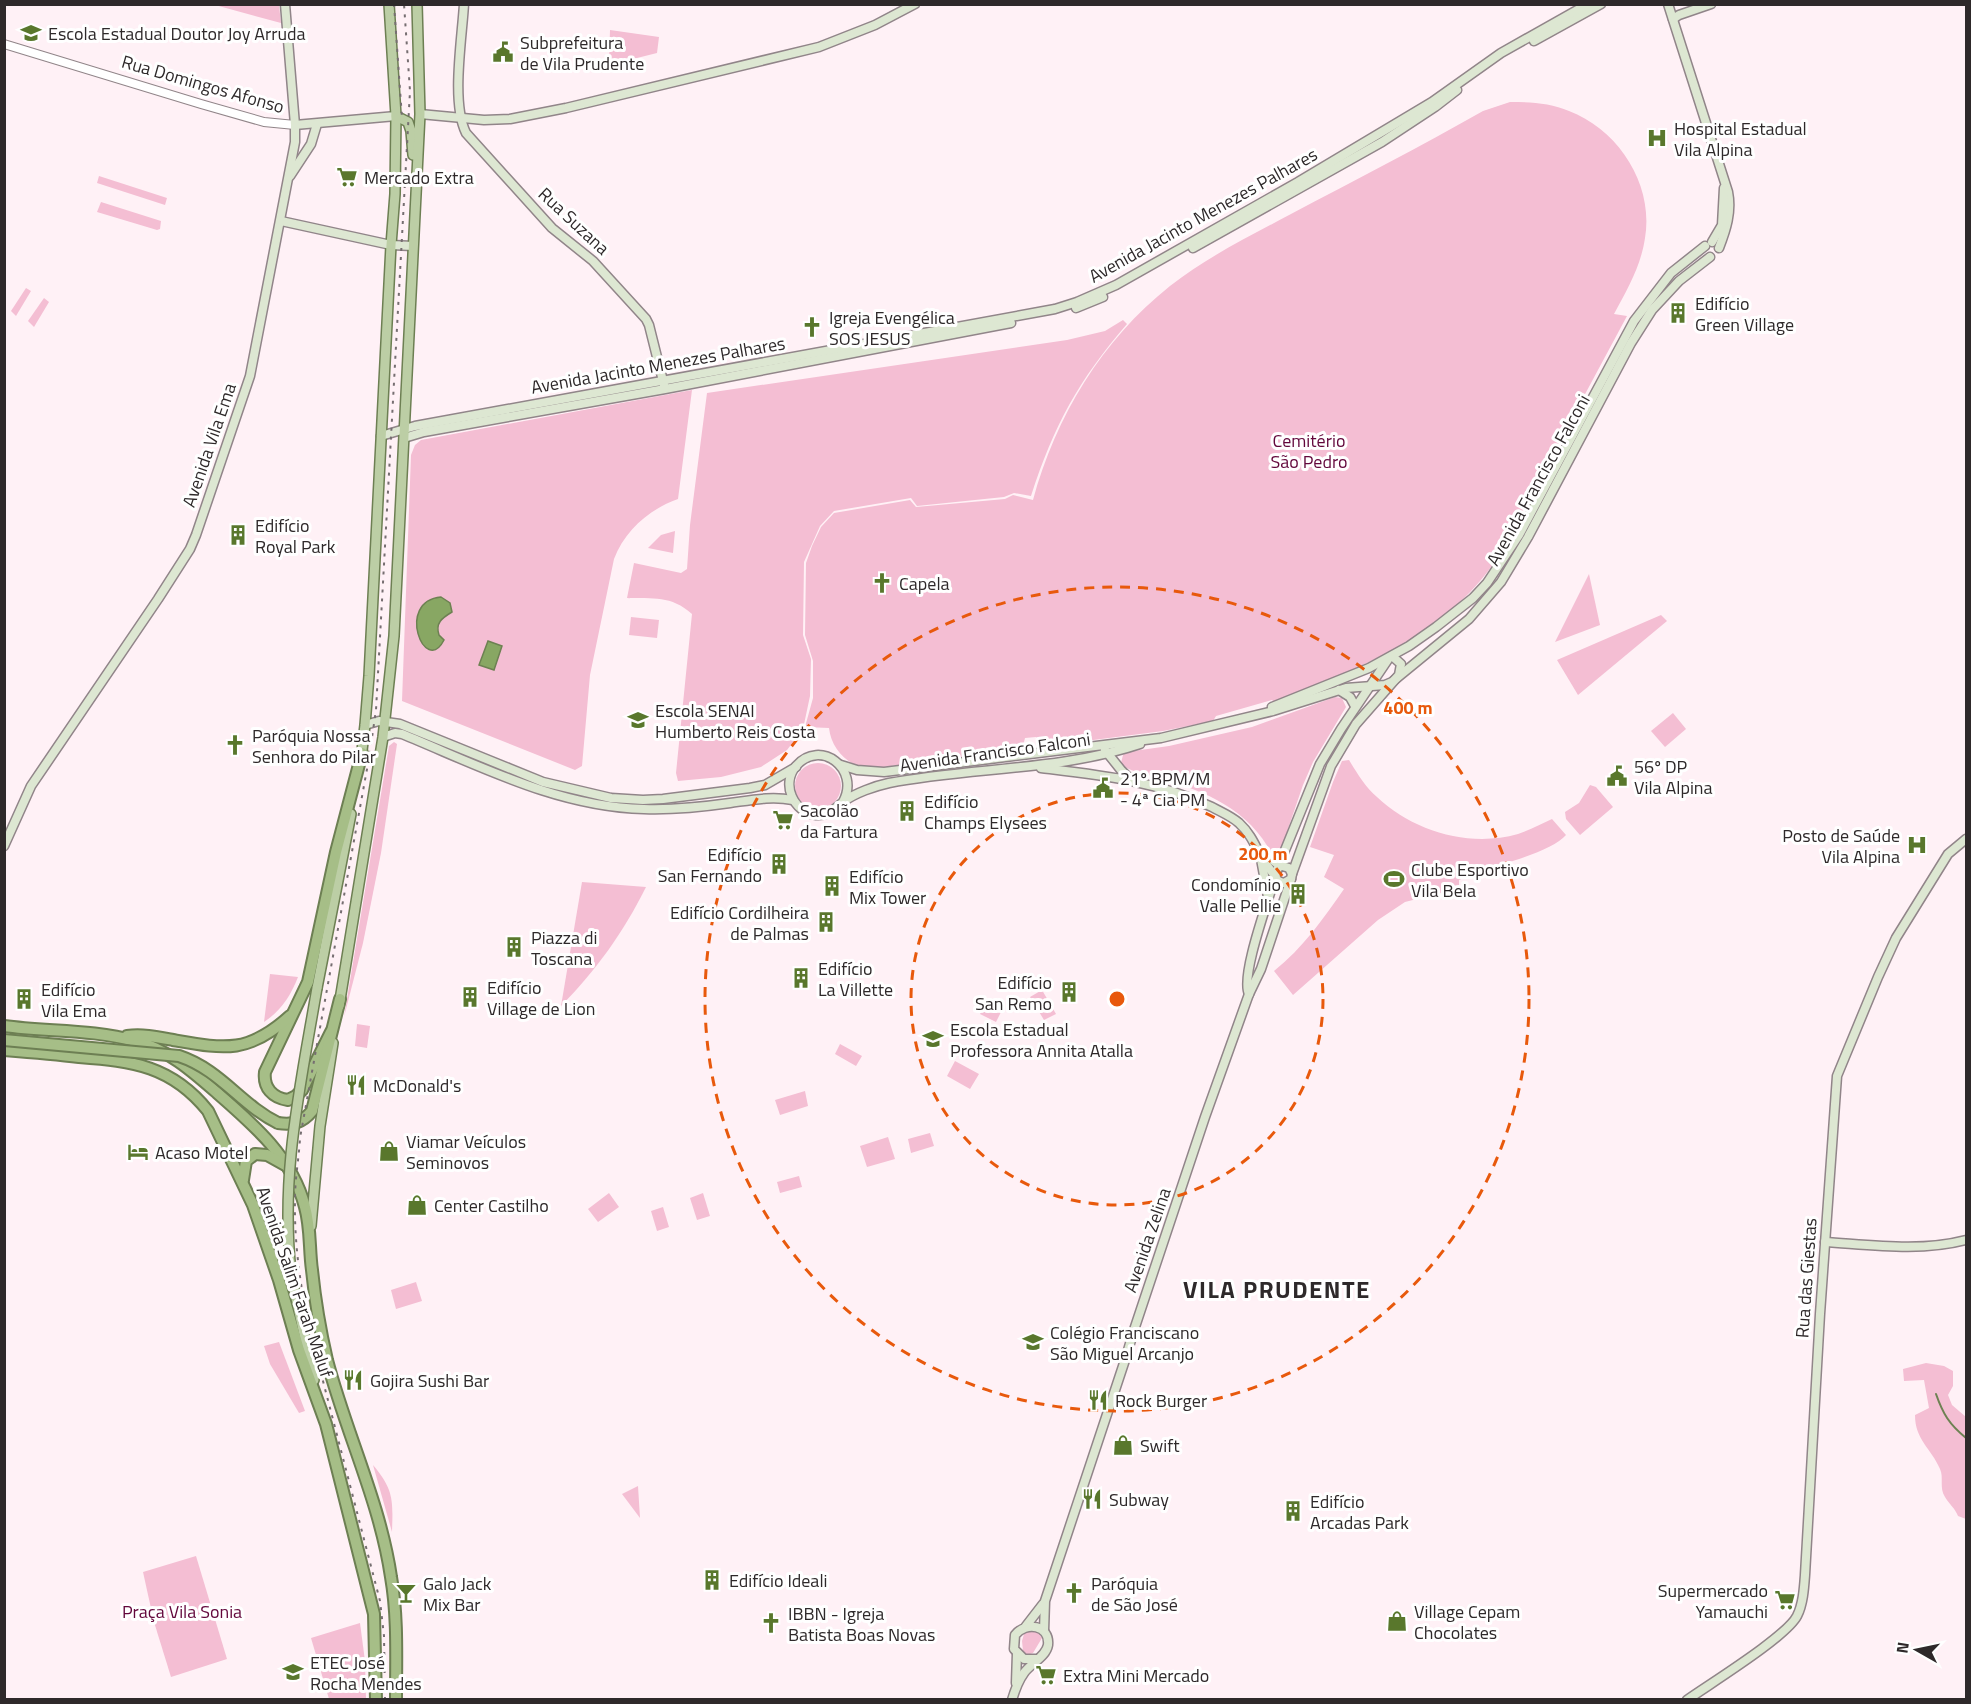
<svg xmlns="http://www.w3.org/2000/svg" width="1971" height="1704" font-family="'Titillium Web',sans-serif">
  <rect width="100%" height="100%" fill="#fff1f6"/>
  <g fill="#f4bed3">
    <path d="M215,5H279L281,23Z"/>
    <path d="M610,30L659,37L657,53L609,65Z"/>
    <path d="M1510,102C1530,102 1551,103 1569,111C1619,130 1654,185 1645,238C1641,266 1627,290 1614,314L1627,316L1496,560C1445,636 1356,670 1274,702L1272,700L1216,716L1213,721L1163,731L1047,746L1040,744L1036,737L1025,738L1023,746L1018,750L867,769C847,765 831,748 829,728L805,727L813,698V661L805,635L806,563L812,546L821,527L834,513L910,500L916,507L1005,499L1013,495L1033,500C1056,416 1102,340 1170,286C1207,257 1250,236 1291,214C1355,180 1420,147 1483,111Z"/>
    <path d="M99,176L167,198L165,205L97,183Z"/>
    <path d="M101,202L161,221L160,229L157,230L97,212Z"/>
    <path d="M26,288L31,291L16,316L11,311Z"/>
    <path d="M44,298L49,302L34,327L28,321Z"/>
    <path d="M1123,320L1127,324C1078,381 1054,425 1031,496L1014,493L1004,497L917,506L911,498L834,511L820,526L804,562L803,635L811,659L810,696L803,729L787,750L761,767L721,777L678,781L676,773L692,614C671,595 653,599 627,598L634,563L681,573L687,569L690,525L707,393L1067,340L1105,331Z"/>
    <path d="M692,390L678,499C650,509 625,530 614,559L590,675L582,766L575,770L402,701L411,455L415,445L421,440Z"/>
    <path d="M675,531L673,553L648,548L661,535Z"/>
    <path d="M1589,574L1600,625L1555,642Z"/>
    <path d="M1661,615L1667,621L1578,695L1557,660Z"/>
    <path d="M631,617L659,620L657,638L629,635Z"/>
    <path d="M1335,697L1342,698L1346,707L1313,762L1303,785L1279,855L1277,857L1273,856C1250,810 1207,792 1160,778C1149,774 1129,773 1121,763L1123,755L1126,752L1169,746L1252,727Z"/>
    <path d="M1673,713L1686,729L1665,747L1651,731Z"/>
    <path d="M394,742L397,744L381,853L363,943L344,1017L389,746Z"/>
    <path d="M1349,760C1357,773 1365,787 1377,797C1413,831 1469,848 1518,834C1530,830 1541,824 1552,819L1566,835C1550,854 1484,868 1459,880V888L1456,889L1405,902L1378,920L1293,995L1274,971C1303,948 1323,919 1344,889L1324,877L1334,855L1310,847L1333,782L1342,761Z"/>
    <circle cx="818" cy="786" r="23"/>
    <path d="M1590,785L1596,787L1613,807L1580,835L1566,819L1565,812L1579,803Z"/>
    <path d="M582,882L646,887C623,933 597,969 561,1006Z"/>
    <path d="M270,974L298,977C291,995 281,1011 264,1022Z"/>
    <path d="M1042,990L1056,1014L1044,1020L1030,997Z"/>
    <path d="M988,1000L1004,1006L996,1022L980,1014Z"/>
    <path d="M357,1024L370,1026L367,1048L355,1046Z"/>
    <path d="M840,1044L862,1056L856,1066L835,1054Z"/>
    <path d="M955,1061L979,1074L970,1089L947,1076Z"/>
    <path d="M805,1091L808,1106L780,1115L775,1100Z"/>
    <path d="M930,1133L934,1146L911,1153L908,1139Z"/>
    <path d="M888,1137L895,1159L867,1167L860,1146Z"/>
    <path d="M799,1176L802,1187L780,1193L777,1182Z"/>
    <path d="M609,1193L619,1207L598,1222L588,1209Z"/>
    <path d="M703,1193L710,1216L697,1220L690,1198Z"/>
    <path d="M663,1207L669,1227L657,1231L651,1211Z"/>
    <path d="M416,1282L422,1301L396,1309L391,1290Z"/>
    <path d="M279,1342L305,1411L299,1413L270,1364L264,1346Z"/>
    <path d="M1926,1363L1944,1366L1953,1371V1386L1948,1395L1952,1405L1966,1417V1519L1958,1516C1955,1508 1949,1504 1945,1497C1939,1488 1944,1477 1940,1469C1931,1448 1915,1440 1915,1415L1929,1408L1924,1380L1904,1381L1903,1369Z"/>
    <path d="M373,1465C394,1490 393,1500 392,1532Z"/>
    <path d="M638,1486L640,1518L622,1494Z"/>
    <path d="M196,1556L227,1659L171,1677L154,1622L143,1572Z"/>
    <path d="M360,1623L365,1661L366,1699H329L311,1638Z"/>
    <path d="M1030,1631L1038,1632L1042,1638L1033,1653L1027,1655L1023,1651L1022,1641L1024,1634Z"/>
  </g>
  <g fill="#88a763" stroke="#6d8152" stroke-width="1.5">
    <path d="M441,597L450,603L452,612C442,618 435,623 439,635L444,640C425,677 395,601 441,597Z"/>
    <path d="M488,641L502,646L494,670L479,665Z"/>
  </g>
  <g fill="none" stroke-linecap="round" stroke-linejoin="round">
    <path stroke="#6d8152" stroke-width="2" d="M1936,1394C1943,1414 1949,1424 1966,1438"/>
    <g stroke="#918589" stroke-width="10">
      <path id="tertiary" d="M4,44L201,104L264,122L295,125"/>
    </g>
    <g stroke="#918589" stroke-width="11">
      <g id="secondary">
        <path d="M464,4C462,39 451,103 466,133L552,228L593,261L646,319L649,325L664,385"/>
        <path d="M1668,4L1728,192C1732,212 1726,230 1719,248"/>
        <path d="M1673,19L1679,15L1711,4"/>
        <path d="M1534,41L1601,4"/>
        <path d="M420,114L484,120L510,119L566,108L819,47L875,25L915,4"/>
        <path d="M295,125L396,116"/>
        <path d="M290,176L311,144L317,124"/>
        <path d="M281,221L391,245L413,246"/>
        <path d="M1712,242L1722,225L1724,188"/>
        <path d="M1193,248L1382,142L1435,107L1457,90"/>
        <path d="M1076,308L1103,297"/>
        <path d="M381,436L415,426L1055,309L1077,302L1116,285L1298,182L1432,102L1501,53L1588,4"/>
        <path d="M404,438L424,432L665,389L1011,323"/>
        <path d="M1339,690L1350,697L1355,706"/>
        <path d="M1272,707L1369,668L1409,646L1436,627L1473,598L1487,583L1519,535L1634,321L1671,273L1705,246"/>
        <path d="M365,725L379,721L400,724L543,782L611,798L643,800L663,799L750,788L765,785L796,767"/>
        <path d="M383,737L395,733L402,734C480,766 558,807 644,809C672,810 702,807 730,803C752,800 771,796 793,800"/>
        <path d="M1105,750L1121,770L1132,781"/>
        <path d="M841,765L857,770L884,772L1161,738L1273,711L1346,688L1385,685L1392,682L1469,619L1501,582L1528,537L1631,343L1652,310L1679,281L1710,257"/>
        <path d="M1041,768C1099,775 1158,781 1212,807C1221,812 1231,816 1239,823C1252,835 1256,848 1264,862C1269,868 1274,874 1278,881L1284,883L1291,879L1292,874L1289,868L1279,865L1275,877C1269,899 1240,976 1249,994"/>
        <path d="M843,802C861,769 820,738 796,766C781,784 793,812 816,815C829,816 834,809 843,802C855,793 875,786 889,783C973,767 1059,771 1140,744"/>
        <path d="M4,846L31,786L158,599L190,549L196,535L250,376L295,142V125L285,4"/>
        <path d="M1262,852L1279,865L1320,764L1341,729L1389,658"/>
        <path d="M1261,859L1268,897"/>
        <path d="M1292,874L1331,766L1356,724L1399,675L1401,664L1392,656"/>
        <path d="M1825,1242C1872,1245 1920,1252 1966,1240"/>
        <path d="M1026,1626L1043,1604"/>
        <path d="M1044,1631L1045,1601L1126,1357L1134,1330L1205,1117L1249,994L1261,969L1291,879"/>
        <path d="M1016,1683L1017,1653"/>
        <path d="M1012,1700C1015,1690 1018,1681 1024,1673C1030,1664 1046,1657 1048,1645C1050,1625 1026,1621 1015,1635L1014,1649L1024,1659H1036"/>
        <path d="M1687,1700C1711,1683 1786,1637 1797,1616C1803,1604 1804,1589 1805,1575L1820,1314L1837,1076L1878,977L1896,938L1948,854L1966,839"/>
      </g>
    </g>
    <g stroke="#6d7f53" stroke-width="12">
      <g id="primary">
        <path d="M396,116L408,122L411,131L413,155"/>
        <path d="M361,759L365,725L369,676L391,245L395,194L396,116L389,4"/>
        <path d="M317,988L351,814"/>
        <path d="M339,1006L383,737L394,636L420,114L417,4"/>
        <path d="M311,1226L320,1126L333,1043"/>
        <path d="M292,1280L314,1380"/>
      </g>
    </g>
    <g stroke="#6d7f53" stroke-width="14">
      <g id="trunk">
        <path d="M4,1026C47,1032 93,1029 135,1041C167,1049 191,1070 215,1091C253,1124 292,1157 305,1207C311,1228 309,1249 312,1270C315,1300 320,1330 327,1360C346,1433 380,1502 391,1577C398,1617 396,1659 396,1700"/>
        <path d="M331,1032L302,1090L296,1096L288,1100C273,1098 263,1088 265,1072L308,982L336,852L362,753"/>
        <path d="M127,1036C143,1034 157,1037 173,1040C225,1049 248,1054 290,1016"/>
        <path d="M4,1050C29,1052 54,1054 79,1057C133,1061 172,1066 208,1111L253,1205L279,1280L299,1350L326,1424L374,1614L376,1700"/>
        <path d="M278,1123C293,1125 302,1123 312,1111L340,999"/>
        <path d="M243,1180L246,1161L255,1154L267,1155L285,1165"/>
      </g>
    </g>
    <use href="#tertiary" stroke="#fff" stroke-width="8"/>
    <use href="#secondary" stroke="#dde7d2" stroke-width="8"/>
    <use href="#primary" stroke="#bccea5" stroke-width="9"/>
    <use href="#trunk" stroke="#a6be87" stroke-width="10"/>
    <g stroke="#766e71" stroke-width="2" stroke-dasharray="3 6" stroke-linecap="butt">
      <path d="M394,4L402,118"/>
      <path d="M385,1700L384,1636L380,1601L309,1327C300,1285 294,1241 295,1198C295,1178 299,1158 300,1138L369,758L376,710L410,91L404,4"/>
    </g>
    <g stroke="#6d7f53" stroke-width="12" stroke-linecap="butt">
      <path id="primary-bridge" d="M292,1280C279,1179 300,1088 317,988"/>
    </g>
    <g stroke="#6d7f53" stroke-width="14" stroke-linecap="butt">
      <path id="trunk-bridge" d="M4,1040L179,1056C221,1070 241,1105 278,1123"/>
    </g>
    <use href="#primary-bridge" stroke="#bccea5" stroke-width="9"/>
    <use href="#trunk-bridge" stroke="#a6be87" stroke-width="10"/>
  </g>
  <g fill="none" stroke="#e8590c" stroke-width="3" stroke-dasharray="10 8">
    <circle cx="1117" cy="999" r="206"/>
    <circle cx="1117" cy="999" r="412"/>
  </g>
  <defs>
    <g id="school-bare" transform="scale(1.62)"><path d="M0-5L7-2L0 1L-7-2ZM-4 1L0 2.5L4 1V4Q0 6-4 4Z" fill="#59772c" stroke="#fff" stroke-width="2.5" paint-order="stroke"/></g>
    <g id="civic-bare" transform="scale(1.62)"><path d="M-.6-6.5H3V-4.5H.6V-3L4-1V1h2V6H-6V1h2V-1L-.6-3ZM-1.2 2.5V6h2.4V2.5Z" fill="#59772c" stroke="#fff" stroke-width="2.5" paint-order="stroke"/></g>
    <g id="hospital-bare" transform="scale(1.62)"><path d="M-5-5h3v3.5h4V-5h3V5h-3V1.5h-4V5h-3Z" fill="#59772c" stroke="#fff" stroke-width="2.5" paint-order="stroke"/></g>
    <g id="supermarket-bare" transform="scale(1.62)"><path d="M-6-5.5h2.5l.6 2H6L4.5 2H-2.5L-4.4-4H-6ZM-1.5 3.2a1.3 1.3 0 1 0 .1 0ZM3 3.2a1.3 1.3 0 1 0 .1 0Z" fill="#59772c" stroke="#fff" stroke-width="2.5" paint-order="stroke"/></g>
    <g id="building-bare" transform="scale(1.62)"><path d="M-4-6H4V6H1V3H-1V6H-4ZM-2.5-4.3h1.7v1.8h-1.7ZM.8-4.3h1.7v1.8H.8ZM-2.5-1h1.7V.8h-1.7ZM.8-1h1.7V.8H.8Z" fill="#59772c" stroke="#fff" stroke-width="2.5" paint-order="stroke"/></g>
    <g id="church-bare" transform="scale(1.62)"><path d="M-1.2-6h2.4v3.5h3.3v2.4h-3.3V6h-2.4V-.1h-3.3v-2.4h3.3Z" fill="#59772c" stroke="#fff" stroke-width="2.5" paint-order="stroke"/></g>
    <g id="university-bare" transform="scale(1.62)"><path d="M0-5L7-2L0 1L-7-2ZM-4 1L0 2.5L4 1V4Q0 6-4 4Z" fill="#59772c" stroke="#fff" stroke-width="2.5" paint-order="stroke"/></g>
    <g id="stadium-bare" transform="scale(1.62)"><path d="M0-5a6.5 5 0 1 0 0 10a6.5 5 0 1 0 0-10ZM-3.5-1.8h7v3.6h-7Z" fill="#59772c" stroke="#fff" stroke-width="2.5" paint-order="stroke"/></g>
    <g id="restaurant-bare" transform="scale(1.62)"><path d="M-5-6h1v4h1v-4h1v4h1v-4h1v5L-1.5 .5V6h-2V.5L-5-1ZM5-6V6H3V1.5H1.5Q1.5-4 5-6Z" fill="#59772c" stroke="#fff" stroke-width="2.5" paint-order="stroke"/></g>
    <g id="shop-bare" transform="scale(1.62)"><path d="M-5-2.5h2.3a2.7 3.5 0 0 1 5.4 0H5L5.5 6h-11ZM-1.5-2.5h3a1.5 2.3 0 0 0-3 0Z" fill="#59772c" stroke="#fff" stroke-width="2.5" paint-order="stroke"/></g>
    <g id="hotel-bare" transform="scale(1.62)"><path d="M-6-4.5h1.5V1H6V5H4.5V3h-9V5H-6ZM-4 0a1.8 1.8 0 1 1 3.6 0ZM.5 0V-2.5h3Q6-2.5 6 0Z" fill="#59772c" stroke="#fff" stroke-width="2.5" paint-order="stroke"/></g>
    <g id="bar-bare" transform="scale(1.62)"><path d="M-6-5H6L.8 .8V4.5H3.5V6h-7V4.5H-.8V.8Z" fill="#59772c" stroke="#fff" stroke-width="2.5" paint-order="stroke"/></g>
  </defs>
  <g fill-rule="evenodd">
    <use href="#school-bare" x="31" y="33"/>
    <use href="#civic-bare" x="503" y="52"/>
    <use href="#hospital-bare" x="1657" y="138"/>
    <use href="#supermarket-bare" x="347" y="177"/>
    <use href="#building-bare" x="1678" y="313"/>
    <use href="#church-bare" x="812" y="327"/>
    <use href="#building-bare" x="238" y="535"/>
    <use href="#church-bare" x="882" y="583"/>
    <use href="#university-bare" x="638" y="720"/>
    <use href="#church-bare" x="235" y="745"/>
    <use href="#civic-bare" x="1617" y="776"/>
    <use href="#civic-bare" x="1103" y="788"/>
    <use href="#building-bare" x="907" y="811"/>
    <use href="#supermarket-bare" x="783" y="820"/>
    <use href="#hospital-bare" x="1917" y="845"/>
    <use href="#building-bare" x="779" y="864"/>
    <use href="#stadium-bare" x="1394" y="879"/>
    <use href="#building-bare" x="832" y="886"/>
    <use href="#building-bare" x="1298" y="894"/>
    <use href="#building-bare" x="826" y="922"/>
    <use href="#building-bare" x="514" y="947"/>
    <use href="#building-bare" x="801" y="978"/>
    <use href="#building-bare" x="1069" y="992"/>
    <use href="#building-bare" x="470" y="997"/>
    <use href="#building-bare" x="24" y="999"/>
    <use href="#school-bare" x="933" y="1039"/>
    <use href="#restaurant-bare" x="356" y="1085"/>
    <use href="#shop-bare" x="389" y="1151"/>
    <use href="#hotel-bare" x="138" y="1152"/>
    <use href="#shop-bare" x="417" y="1205"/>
    <use href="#school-bare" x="1033" y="1342"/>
    <use href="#restaurant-bare" x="353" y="1380"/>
    <use href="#restaurant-bare" x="1098" y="1400"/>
    <use href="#shop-bare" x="1123" y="1445"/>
    <use href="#restaurant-bare" x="1092" y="1499"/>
    <use href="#building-bare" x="1293" y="1511"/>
    <use href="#building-bare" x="712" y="1580"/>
    <use href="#bar-bare" x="406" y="1593"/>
    <use href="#church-bare" x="1074" y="1593"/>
    <use href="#supermarket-bare" x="1785" y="1600"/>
    <use href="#shop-bare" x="1397" y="1621"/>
    <use href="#church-bare" x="771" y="1623"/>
    <use href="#university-bare" x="293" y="1672"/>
    <use href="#supermarket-bare" x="1046" y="1675"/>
  </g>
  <g text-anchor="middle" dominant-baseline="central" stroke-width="6" stroke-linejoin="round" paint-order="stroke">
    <g font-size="18" fill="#2e292a" stroke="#fff" text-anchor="start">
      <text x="48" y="33">Escola Estadual Doutor Joy Arruda</text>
      <text x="520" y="42">Subprefeitura<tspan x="520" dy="21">de Vila Prudente</tspan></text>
      <text x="1674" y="128">Hospital Estadual<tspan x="1674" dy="21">Vila Alpina</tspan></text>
      <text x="364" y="177">Mercado Extra</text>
      <text x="1695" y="303">Edifício<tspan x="1695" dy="21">Green Village</tspan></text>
      <text x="829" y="317">Igreja Evengélica<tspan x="829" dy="21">SOS JESUS</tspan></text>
      <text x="255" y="525">Edifício<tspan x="255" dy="21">Royal Park</tspan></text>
      <text x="899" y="583">Capela</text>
      <text x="655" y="710">Escola SENAI<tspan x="655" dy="21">Humberto Reis Costa</tspan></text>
      <text x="252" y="735">Paróquia Nossa<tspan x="252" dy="21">Senhora do Pilar</tspan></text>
      <text x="1634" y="766">56º DP<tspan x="1634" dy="21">Vila Alpina</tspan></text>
      <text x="1120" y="778">21º BPM/M<tspan x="1120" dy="21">- 4ª Cia PM</tspan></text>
      <text x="924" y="801">Edifício<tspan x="924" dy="21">Champs Elysees</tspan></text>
      <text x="800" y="810">Sacolão<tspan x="800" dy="21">da Fartura</tspan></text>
      <text x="1900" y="835" text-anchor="end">Posto de Saúde<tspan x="1900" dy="21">Vila Alpina</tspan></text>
      <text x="762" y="854" text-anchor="end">Edifício<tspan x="762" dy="21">San Fernando</tspan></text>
      <text x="1411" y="869">Clube Esportivo<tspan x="1411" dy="21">Vila Bela</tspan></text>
      <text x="849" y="876">Edifício<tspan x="849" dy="21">Mix Tower</tspan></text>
      <text x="1281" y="884" text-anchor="end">Condomínio<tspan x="1281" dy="21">Valle Pellie</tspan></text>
      <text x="809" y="912" text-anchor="end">Edifício Cordilheira<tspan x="809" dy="21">de Palmas</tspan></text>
      <text x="531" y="937">Piazza di<tspan x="531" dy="21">Toscana</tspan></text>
      <text x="818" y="968">Edifício<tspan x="818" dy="21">La Villette</tspan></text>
      <text x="1052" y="982" text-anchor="end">Edifício<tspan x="1052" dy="21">San Remo</tspan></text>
      <text x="487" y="987">Edifício<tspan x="487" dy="21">Village de Lion</tspan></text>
      <text x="41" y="989">Edifício<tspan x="41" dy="21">Vila Ema</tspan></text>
      <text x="950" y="1029">Escola Estadual<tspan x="950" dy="21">Professora Annita Atalla</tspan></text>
      <text x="373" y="1085">McDonald's</text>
      <text x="406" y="1141">Viamar Veículos<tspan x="406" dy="21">Seminovos</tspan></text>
      <text x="155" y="1152">Acaso Motel</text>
      <text x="434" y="1205">Center Castilho</text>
      <text x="1050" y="1332">Colégio Franciscano<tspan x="1050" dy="21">São Miguel Arcanjo</tspan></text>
      <text x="370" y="1380">Gojira Sushi Bar</text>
      <text x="1115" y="1400">Rock Burger</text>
      <text x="1140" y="1445">Swift</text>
      <text x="1109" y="1499">Subway</text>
      <text x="1310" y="1501">Edifício<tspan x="1310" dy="21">Arcadas Park</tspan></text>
      <text x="729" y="1580">Edifício Ideali</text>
      <text x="423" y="1583">Galo Jack<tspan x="423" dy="21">Mix Bar</tspan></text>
      <text x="1091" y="1583">Paróquia<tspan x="1091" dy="21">de São José</tspan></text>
      <text x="1768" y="1590" text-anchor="end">Supermercado<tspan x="1768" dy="21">Yamauchi</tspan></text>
      <text x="1414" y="1611">Village Cepam<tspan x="1414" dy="21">Chocolates</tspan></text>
      <text x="788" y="1613">IBBN - Igreja<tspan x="788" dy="21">Batista Boas Novas</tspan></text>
      <text x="310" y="1662">ETEC José<tspan x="310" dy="21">Rocha Mendes</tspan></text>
      <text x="1063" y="1675">Extra Mini Mercado</text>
    </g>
    <g font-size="18" fill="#2e292a" stroke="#fff">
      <text transform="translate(203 84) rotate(16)">Rua Domingos Afonso</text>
      <text transform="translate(1203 215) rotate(-29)">Avenida Jacinto Menezes Palhares</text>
      <text transform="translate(574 221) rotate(43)">Rua Suzana</text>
      <text transform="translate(658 365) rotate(-10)">Avenida Jacinto Menezes Palhares</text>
      <text transform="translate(209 445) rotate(-71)">Avenida Vila Ema</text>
      <text transform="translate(1538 480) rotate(-61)">Avenida Francisco Falconi</text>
      <text transform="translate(995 752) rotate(-8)">Avenida Francisco Falconi</text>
      <text transform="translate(1147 1240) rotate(-71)">Avenida Zelina</text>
      <text transform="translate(1806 1278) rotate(-86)">Rua das Giestas</text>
      <text transform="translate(295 1282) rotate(71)">Avenida Salim Farah Maluf</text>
    </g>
    <g font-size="18" fill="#62063b" stroke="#fff">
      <text x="1309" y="440">Cemitério<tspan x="1309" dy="21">São Pedro</tspan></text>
      <text x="182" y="1611">Praça Vila Sonia</text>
    </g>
    <g font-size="24" font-weight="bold" letter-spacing="1.5" fill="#2e292a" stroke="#fff">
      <text x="1277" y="1289">VILA PRUDENTE</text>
    </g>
  </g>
  <circle cx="1117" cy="999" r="9" fill="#e8590c" stroke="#fff" stroke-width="3"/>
  <g font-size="18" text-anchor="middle" font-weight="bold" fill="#e8590c" stroke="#fff" stroke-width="6" stroke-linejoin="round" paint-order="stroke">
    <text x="1408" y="714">400 m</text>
    <text x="1263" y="860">200 m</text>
  </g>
  <rect width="1971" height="1704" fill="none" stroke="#2e292a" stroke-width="12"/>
  <g transform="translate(1917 1650) rotate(279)" stroke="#ffffff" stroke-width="4.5" paint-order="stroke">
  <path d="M0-4.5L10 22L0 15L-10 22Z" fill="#2e292a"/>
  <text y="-9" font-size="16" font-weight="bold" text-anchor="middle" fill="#2e292a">N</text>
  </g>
</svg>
